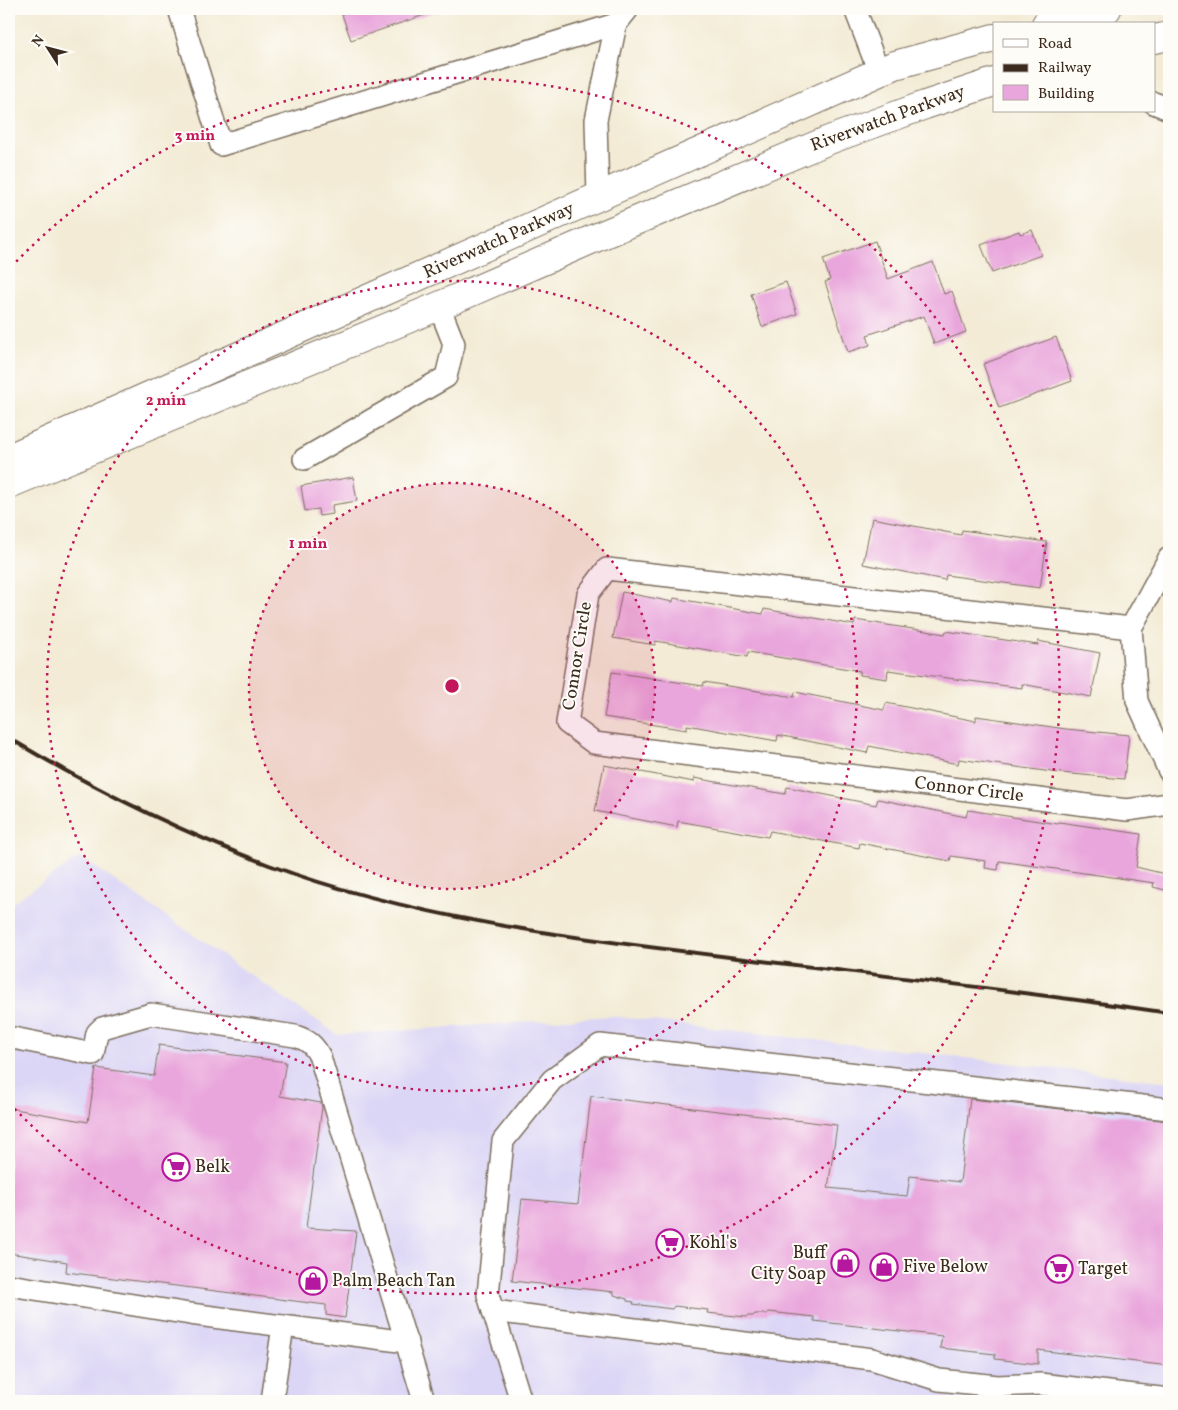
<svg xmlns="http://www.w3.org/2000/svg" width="1178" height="1410" font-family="Vollkorn,serif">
  <rect width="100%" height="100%" fill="#fdfcf7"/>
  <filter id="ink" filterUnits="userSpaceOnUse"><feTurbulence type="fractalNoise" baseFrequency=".02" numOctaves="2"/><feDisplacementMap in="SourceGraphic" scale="10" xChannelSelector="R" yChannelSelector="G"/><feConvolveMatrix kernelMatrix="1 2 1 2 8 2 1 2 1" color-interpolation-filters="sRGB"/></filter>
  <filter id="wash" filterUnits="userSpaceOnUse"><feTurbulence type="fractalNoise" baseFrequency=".0096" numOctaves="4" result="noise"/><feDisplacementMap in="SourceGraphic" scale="20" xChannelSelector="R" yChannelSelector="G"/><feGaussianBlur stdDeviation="1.12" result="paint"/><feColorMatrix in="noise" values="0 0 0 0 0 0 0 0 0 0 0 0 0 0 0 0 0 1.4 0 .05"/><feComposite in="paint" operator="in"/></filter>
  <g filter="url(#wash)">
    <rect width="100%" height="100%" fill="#f3ebd5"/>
    <path fill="#dcd6f6" d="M80,857L338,1035L611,1016L1169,1082V1401H9V905Z"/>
    <g id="blocks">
      <g fill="#e9a6dc">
        <path d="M340,9H436V11L351,40Z"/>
        <path d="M1032,230L1041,255L992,273L981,245L1019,231L1020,234Z"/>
        <path d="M875,241L888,279L933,262L944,294L952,291L966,332L934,344L924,316L867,335L870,345L848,352L825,282L830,280L823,259Z"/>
        <path d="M786,282L797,314L762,327L751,294Z"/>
        <path d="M1056,337L1072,381L999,408L983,364Z"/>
        <path d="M353,477L357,501L332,505L333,514L319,516L318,509L305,511L301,486Z"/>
        <path d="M872,518L961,535L962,530L1047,542L1040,588L946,575L945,580L863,564Z"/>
        <path d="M622,592L673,602L674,598L763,614L764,609L854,625L855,620L945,634L946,631L1038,645V641L1100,653L1091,697L1022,684V688L888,670L887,679L860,675V671L748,652L747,657L656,641L655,645L613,638Z"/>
        <path d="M612,672L703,686L704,682L794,697L795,692L884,710L886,703L976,721V716L1066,729L1129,735L1124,779L1052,772L959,759L958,764L869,746L867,753L778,735L777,741L687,725V730L604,717Z"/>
        <path d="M604,765L694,782V778L785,794L787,787L876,805L878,799L966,817L968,810L1058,824L1059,822L1141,834L1136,867L1169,875V891L1153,887L1154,883L1042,867L999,861L998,870L985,868L986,861L951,856L950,861L860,843L859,848L770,831L768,837L678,821L677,827L595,811Z"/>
        <path d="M159,1045L286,1062L280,1096L321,1103L322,1107L306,1228L356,1231L345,1318L326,1315V1305L66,1272L67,1262L9,1253V1108L88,1122L96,1068L154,1076Z"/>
        <path d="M591,1096L837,1125L828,1188L907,1196L910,1176L960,1182L970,1099L1169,1121V1366L1038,1350V1364L995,1359V1354L940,1348L942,1336L814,1321V1317L769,1312L767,1314H755L753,1316H748L746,1317L707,1313L708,1310L674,1306L672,1309L633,1304L634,1302L627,1301V1299L614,1295V1292L512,1281L522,1199L578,1204Z"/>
      </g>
    </g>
  </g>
  <g filter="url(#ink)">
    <use href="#blocks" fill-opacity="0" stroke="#7b6e5e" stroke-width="1"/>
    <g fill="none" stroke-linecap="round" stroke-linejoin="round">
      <g stroke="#7b6e5e" stroke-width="24">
        <g id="minor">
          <path d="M179,9L221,145L616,24"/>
          <path d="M855,9L879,72"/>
          <path d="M1154,103L1169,109"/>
          <path d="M598,197L596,120L616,24L628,9"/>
          <path d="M304,459L446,377L454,344L439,306"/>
          <path d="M1169,558L1131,628L1137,701L1169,771"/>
          <path d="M1131,628L607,569L588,594L567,723L594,743L1127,810L1169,804"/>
          <path d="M9,1039L13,1038L93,1054L97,1033L102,1028L151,1014L295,1036C308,1040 314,1045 320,1057L424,1401"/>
          <path d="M9,1285L190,1314L407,1342"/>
          <path d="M493,1311L872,1359L939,1380L998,1386L1040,1384L1169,1399"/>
          <path d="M272,1401L283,1326"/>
          <path d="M521,1401L488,1295L503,1141L552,1080L600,1045L1169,1109"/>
        </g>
      </g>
      <g stroke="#7b6e5e" stroke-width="30">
        <g id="major">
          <path d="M1046,24L1107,9"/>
          <path d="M1154,39L1169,36"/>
          <path d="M9,458L895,65L994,38"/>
          <path d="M9,484L439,306L609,232L829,140L925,105L994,82"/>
        </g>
      </g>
      <use href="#minor" stroke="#fff" stroke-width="21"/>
      <use href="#major" stroke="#fff" stroke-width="28"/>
      <path stroke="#3b2a1e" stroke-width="4" d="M9,738C92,788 178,831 269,865C411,918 564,937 713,955C865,974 1018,990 1169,1013"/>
    </g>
  </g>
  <circle cx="452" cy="686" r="203" fill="#c2185b" fill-opacity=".12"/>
  <g fill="none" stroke="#c2185b" stroke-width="2.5" stroke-dasharray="2.5 5">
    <circle cx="452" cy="686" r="203"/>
    <circle cx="452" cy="686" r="405"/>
    <path d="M11 267A608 608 0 1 1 11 1105"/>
  </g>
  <defs>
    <g id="supermarket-ring" transform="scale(1.4375)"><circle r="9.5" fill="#fdfcf7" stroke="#b5179e" stroke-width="1.5"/><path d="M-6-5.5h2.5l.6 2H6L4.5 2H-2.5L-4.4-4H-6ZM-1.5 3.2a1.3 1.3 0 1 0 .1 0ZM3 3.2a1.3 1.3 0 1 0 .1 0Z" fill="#b5179e"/></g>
    <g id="shop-ring" transform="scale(1.4375)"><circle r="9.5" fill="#fdfcf7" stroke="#b5179e" stroke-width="1.5"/><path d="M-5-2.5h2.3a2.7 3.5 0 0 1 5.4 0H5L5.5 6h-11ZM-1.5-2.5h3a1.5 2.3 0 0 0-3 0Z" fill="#b5179e"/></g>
  </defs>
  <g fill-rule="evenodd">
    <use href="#supermarket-ring" x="176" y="1167"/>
    <use href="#supermarket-ring" x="670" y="1243"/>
    <use href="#shop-ring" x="845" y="1263"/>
    <use href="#shop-ring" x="884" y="1267"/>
    <use href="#supermarket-ring" x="1059" y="1269"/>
    <use href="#shop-ring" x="313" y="1281"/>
  </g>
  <g text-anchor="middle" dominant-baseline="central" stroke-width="4" stroke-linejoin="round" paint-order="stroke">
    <g font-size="18" fill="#3b2a1e" stroke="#fdfcf7">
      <text transform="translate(888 119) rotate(-20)">Riverwatch Parkway</text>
      <text transform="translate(499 241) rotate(-24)">Riverwatch Parkway</text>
      <text transform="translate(578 656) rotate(-81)">Connor Circle</text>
      <text transform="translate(969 790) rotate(7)">Connor Circle</text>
    </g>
    <g font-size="18" fill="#3b2a1e" stroke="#fdfcf7" text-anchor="start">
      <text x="195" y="1167">Belk</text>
      <text x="689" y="1243">Kohl's</text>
      <text x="826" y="1253" text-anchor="end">Buff<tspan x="826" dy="21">City Soap</tspan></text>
      <text x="903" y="1267">Five Below</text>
      <text x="1078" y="1269">Target</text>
      <text x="332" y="1281">Palm Beach Tan</text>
    </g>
  </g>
  <circle cx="452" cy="686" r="8" fill="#c2185b" stroke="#fdfcf7" stroke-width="2.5"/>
  <g font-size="15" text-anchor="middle" font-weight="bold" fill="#c2185b" stroke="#fdfcf7" stroke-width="4" stroke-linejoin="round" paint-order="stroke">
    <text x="195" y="140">3 min</text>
    <text x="166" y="405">2 min</text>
    <text x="308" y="548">1 min</text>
  </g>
  <rect width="1178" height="1410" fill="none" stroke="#fdfcf7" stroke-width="30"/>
  <rect x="993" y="22" width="162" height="90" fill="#fdfcf7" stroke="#afa8a0"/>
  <rect x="1003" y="39" width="25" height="8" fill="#ffffff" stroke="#afa8a0"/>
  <text x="1038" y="48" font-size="15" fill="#3b2a1e">Road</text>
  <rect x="1003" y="64" width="25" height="8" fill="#3b2a1e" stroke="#afa8a0"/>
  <text x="1038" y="72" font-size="15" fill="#3b2a1e">Railway</text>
  <rect x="1003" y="85" width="25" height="15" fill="#e9a6dc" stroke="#afa8a0"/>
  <text x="1038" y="98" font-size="15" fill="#3b2a1e">Building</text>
  <g transform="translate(48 48) rotate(306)" stroke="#fdfcf7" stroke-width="4" paint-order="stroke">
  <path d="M0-4L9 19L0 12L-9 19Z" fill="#3b2a1e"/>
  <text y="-8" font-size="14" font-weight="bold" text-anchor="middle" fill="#3b2a1e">N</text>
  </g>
</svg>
